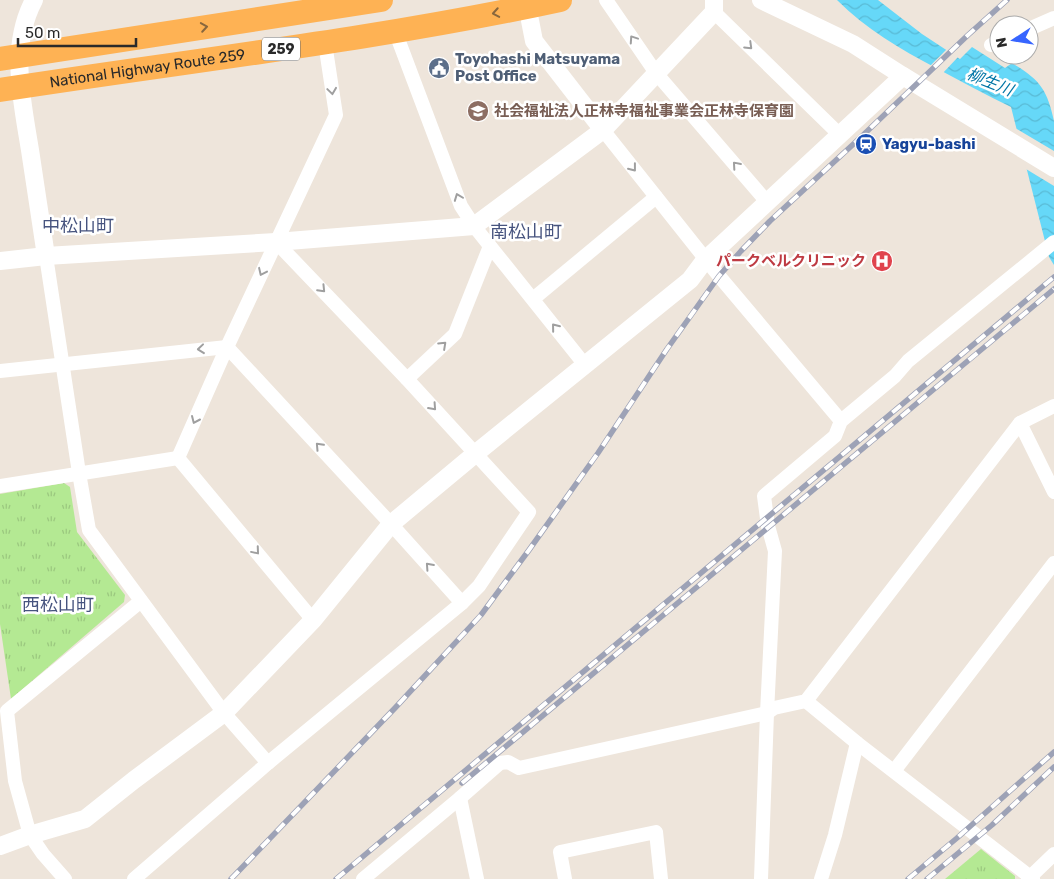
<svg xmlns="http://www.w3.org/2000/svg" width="1054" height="879" font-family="Rubik,'Noto Sans JP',sans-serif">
  <defs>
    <pattern id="park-tufts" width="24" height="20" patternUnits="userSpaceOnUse" patternTransform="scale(1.25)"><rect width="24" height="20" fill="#b4e993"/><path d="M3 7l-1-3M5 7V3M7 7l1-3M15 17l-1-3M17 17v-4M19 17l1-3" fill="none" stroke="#9bc87f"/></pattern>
    <pattern id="water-waves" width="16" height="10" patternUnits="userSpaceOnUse" patternTransform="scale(1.25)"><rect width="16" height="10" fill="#66d8f8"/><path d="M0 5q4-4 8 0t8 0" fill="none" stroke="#59bad5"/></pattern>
  </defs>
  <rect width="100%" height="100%" fill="#eee5db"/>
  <g fill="url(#park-tufts)">
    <path d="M64,483L70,487L77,532L125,595L124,602L11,699L0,624V494Z"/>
    <path d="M981,849L1015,876V879H945Z"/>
  </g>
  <path fill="url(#water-waves)" d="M837,0H878L922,34L960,59L972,47L1005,68L1012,63C1040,80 1047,89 1054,121V265L1049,257L1011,107C986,95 961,81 936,68C900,49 866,29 837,0Z"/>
  <g fill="#eee5db">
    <path d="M948,48L959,56L942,74L929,67Z"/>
    <path d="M1015,128L1054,151V186L1026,169Z"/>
  </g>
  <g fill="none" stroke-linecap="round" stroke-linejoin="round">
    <g stroke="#fff" stroke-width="14">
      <path d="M606,0L656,73L767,202"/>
      <path d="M714,12L840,135"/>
      <path d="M1029,29L1054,18"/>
      <path d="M395,31L461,206L474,226L585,365"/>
      <path d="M991,45L999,42"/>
      <path d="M603,130L719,276L841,421"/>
      <path d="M46,256L79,473L89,530L224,713L268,763"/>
      <path d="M533,299L656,197"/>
      <path d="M0,371L227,347L391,524L462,603"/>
      <path d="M407,379L455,334L490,246"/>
      <path d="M1020,423L1054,406"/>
      <path d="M0,486L178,458"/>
      <path d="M313,620L178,458L227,347L336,115L325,43"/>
      <path d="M806,701L857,743L1033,879"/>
      <path d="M894,771L1054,563"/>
      <path d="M460,798L477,879"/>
      <path d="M65,879L43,854L30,835L15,781L7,711L141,601"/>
      <path d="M134,879L268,763L462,603L479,586L529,512L407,379L276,242"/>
      <path d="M363,879L460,798L500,763L508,762L519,768L767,713L774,708L806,701L1020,423L1054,492"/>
      <path d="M565,879L560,852L656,832L661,879"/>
      <path d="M761,879L767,713L775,551L768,526L764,496L835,436L841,421L895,376L908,361L1054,242"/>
      <path d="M821,879L835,835L857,743"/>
      <path d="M1028,879L1054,854"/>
    </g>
    <g stroke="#fff" stroke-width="18">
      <path d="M34,0C9,47 22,100 30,150C35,185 41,221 46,256"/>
      <path d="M526,0L534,41L603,130"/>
      <path d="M761,0L853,44L903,76L1054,168"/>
      <path d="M0,261L46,256L276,242L474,226L603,130L714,12V0"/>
      <path d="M0,846L30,835L85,819L134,780L224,713L313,620L391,524L475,454L690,280L705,260L903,76"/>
    </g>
    <g stroke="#feb254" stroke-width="24">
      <path d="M0,59L381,0"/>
      <path id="s1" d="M0,90C187,61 375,40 560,0"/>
    </g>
    <g stroke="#9da2b6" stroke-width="5.5">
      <g id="rail">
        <path d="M462,783L1054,289"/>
        <path d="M231,879L395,708L481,615L529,550L598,453L667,349L719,276L741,251L770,221L860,138L968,35L1007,0"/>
        <path d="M336,879L1054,277"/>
        <path d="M908,879L957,838L1054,752"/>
        <path d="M927,879L992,825L1054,767"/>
      </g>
    </g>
    <use href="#rail" stroke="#fff" stroke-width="4" stroke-dasharray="11" stroke-linecap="butt"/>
  </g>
  <defs><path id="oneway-chevron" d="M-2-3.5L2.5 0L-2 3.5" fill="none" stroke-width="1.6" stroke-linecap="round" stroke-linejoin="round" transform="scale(1.25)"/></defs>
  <g stroke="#89673d">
    <use href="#oneway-chevron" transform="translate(496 13) rotate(170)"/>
    <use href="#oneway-chevron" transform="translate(204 27) rotate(-9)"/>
  </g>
  <g stroke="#9f9f9f">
    <use href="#oneway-chevron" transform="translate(633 39) rotate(-124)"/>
    <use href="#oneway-chevron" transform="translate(749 46) rotate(44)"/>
    <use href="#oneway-chevron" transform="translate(332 91) rotate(82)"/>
    <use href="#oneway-chevron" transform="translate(736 165) rotate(-131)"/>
    <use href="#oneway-chevron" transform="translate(633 168) rotate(52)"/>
    <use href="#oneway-chevron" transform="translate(458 197) rotate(-111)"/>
    <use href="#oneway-chevron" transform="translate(262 272) rotate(115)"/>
    <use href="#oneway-chevron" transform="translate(322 289) rotate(46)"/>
    <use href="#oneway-chevron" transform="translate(555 327) rotate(-129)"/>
    <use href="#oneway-chevron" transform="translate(443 345) rotate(-43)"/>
    <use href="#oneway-chevron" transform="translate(201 349) rotate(174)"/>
    <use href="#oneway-chevron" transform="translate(433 407) rotate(48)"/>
    <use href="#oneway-chevron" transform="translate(195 420) rotate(114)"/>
    <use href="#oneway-chevron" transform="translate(319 446) rotate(-133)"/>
    <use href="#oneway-chevron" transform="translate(256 551) rotate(50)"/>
    <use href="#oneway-chevron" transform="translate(429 566) rotate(-132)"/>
  </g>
  <defs>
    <g id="civic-disc" transform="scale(1.125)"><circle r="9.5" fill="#5c6f8a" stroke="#fff"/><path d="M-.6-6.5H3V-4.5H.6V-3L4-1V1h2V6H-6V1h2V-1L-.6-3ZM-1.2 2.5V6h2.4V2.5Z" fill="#fff"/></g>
    <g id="school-disc" transform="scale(1.125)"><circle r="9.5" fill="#8d6e63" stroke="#fff"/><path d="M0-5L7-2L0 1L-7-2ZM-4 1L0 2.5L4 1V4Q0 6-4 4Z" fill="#fff"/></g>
    <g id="station-disc" transform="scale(1.125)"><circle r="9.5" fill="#1a4fb4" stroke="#fff"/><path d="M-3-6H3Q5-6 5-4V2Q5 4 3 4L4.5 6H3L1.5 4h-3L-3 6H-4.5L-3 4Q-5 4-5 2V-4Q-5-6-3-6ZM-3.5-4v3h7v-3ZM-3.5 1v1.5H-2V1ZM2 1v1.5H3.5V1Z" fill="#fff"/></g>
    <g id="hospital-disc" transform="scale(1.125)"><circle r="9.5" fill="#e0444e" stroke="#fff"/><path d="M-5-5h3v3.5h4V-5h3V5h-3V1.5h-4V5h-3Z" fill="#fff"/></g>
  </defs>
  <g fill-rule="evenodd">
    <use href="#civic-disc" x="439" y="68"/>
    <use href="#school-disc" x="478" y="111"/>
    <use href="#station-disc" x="866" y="144"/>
    <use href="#hospital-disc" x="882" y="261"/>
  </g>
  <g text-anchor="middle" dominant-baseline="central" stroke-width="5" stroke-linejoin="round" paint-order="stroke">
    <rect fill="#fff" stroke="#6a6a6a" stroke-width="1" x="262" y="37.5" width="38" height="23" rx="4"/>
    <g font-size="14" font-weight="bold" fill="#2a2a2a">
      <text x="281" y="49">259</text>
    </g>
    <g font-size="15" font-weight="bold" fill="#4e5e75" stroke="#fff" text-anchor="start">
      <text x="455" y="59">Toyohashi Matsuyama<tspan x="455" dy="17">Post Office</tspan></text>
    </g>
    <g font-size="15" fill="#2a2a2a" stroke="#fff">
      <text stroke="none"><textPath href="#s1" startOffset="149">National Highway Route 259</textPath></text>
    </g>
    <g font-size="15" font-weight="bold" fill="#785e54" stroke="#fff" text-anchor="start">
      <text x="494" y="111">社会福祉法人正林寺福祉事業会正林寺保育園</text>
    </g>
    <g font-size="15" font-weight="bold" fill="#164399" stroke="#fff" text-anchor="start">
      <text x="882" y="144">Yagyu-bashi</text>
    </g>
    <g font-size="15" font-weight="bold" fill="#be3a42" stroke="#fff" text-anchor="end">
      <text x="866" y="261">パークベルクリニック</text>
    </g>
    <g font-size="16" font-style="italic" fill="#0376a6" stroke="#fff">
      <text transform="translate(990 82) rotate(22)">柳生川</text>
    </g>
    <g font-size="18" fill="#47547f" stroke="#fff">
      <text x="78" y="226">中松山町</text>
      <text x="526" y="232">南松山町</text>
      <text x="58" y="605">西松山町</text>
    </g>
  </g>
  <g transform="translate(1014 40) rotate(258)"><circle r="24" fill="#ffffff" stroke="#aaaaaa"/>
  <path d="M0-4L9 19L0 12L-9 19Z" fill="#3765ff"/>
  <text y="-8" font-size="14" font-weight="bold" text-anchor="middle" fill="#2a2a2a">N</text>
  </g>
  <path d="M18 38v8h118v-8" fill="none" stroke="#2a2a2a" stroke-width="2.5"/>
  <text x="25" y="38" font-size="15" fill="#2a2a2a" stroke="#ffffff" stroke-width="4" paint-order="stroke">50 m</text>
</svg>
